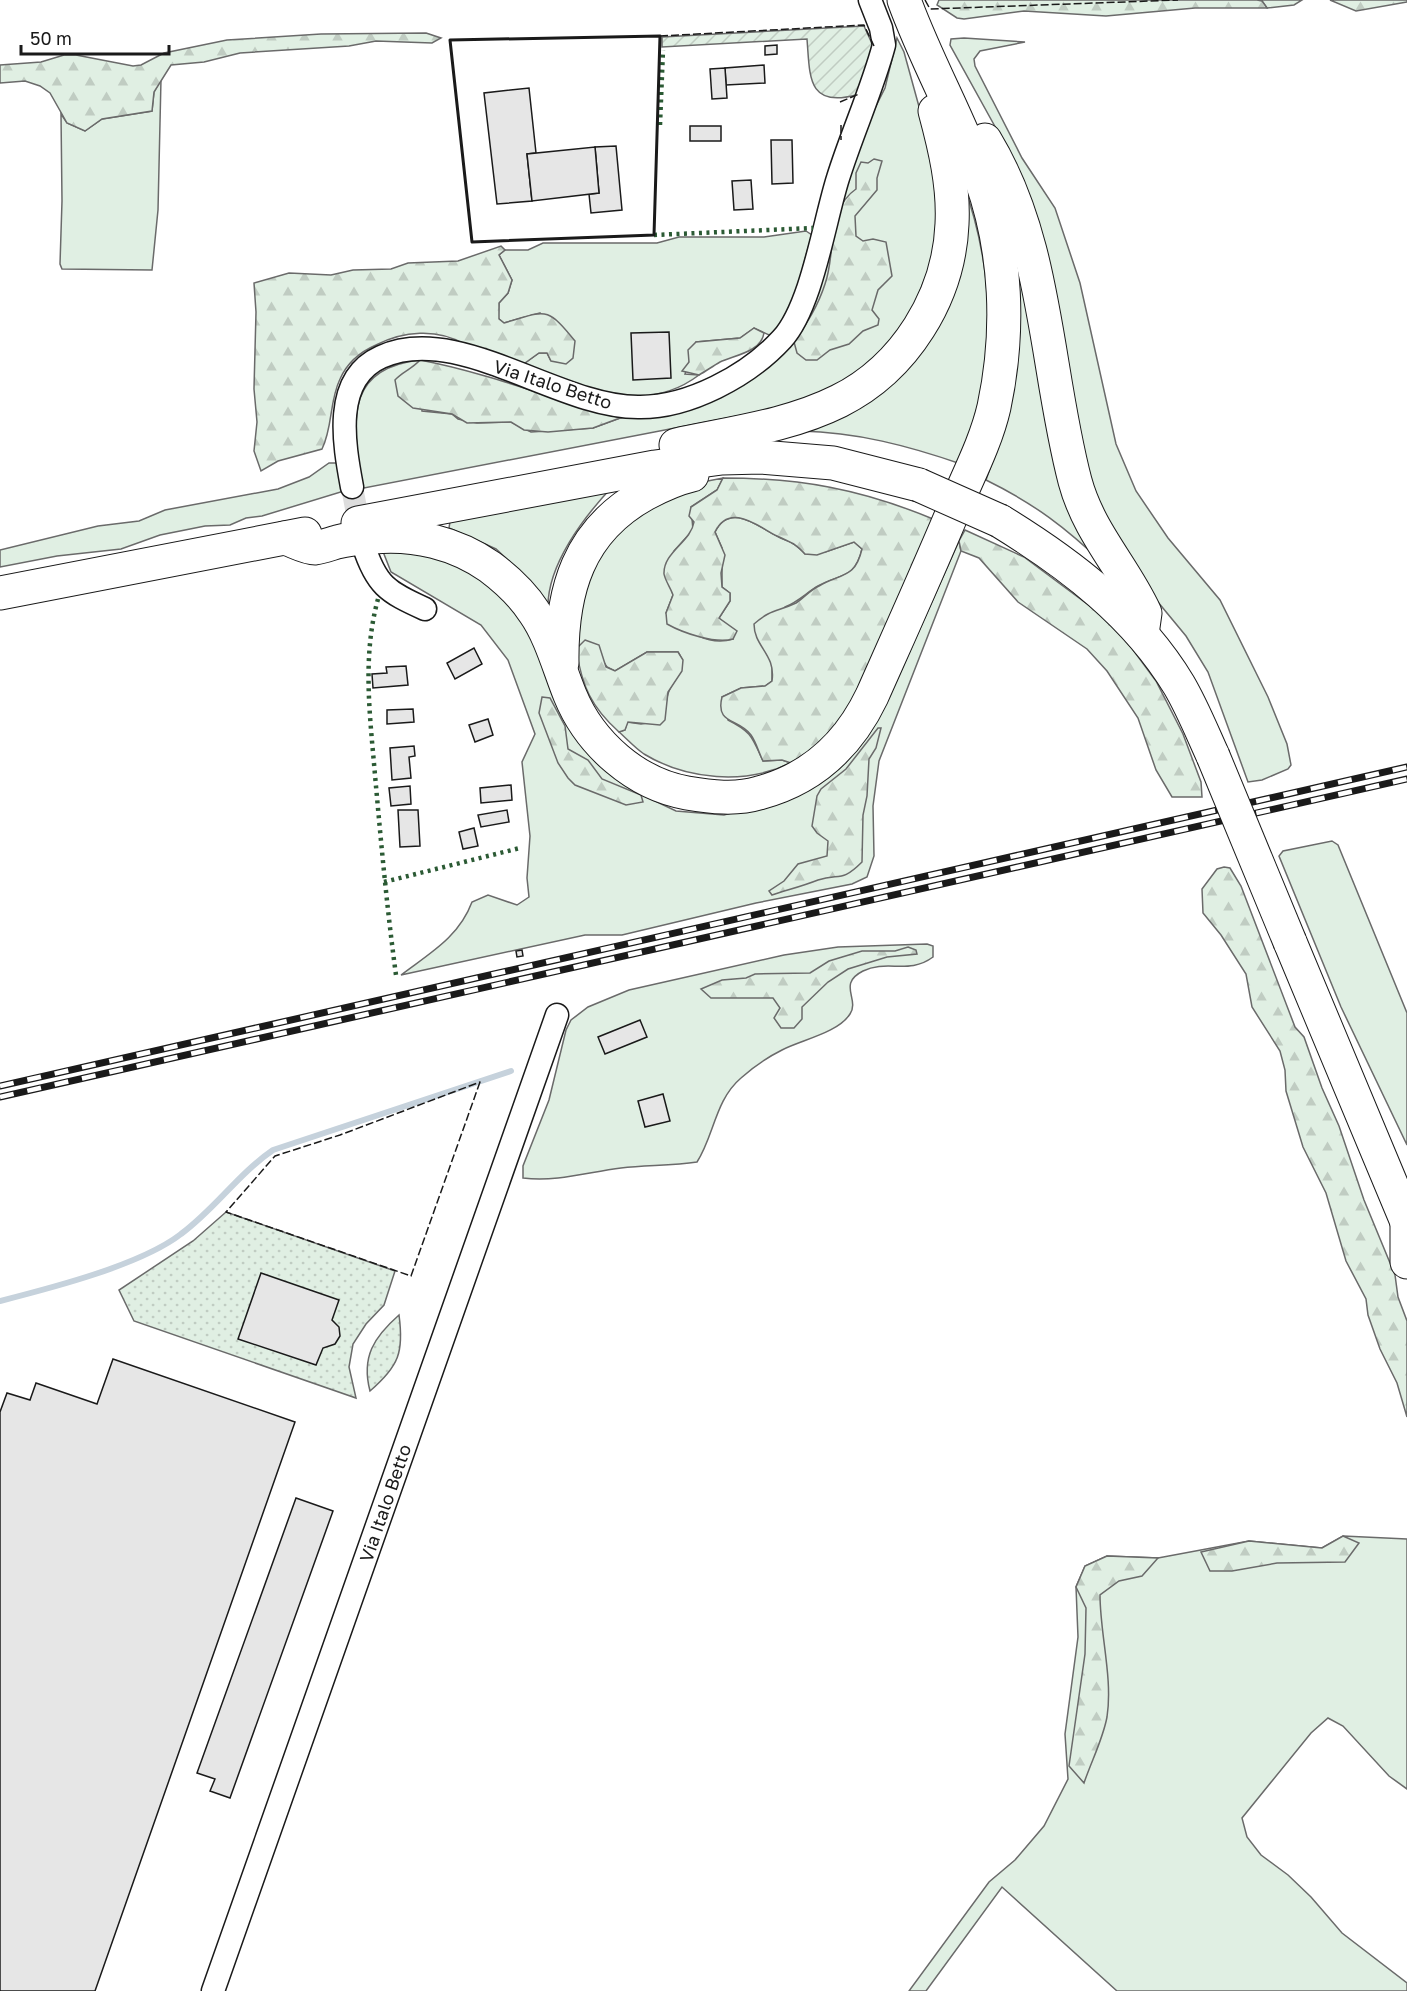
<svg xmlns="http://www.w3.org/2000/svg" width="1407" height="1991" font-family="'Golos Text',sans-serif">
  <defs>
    <pattern id="forest-firs" width="22" height="20" patternUnits="userSpaceOnUse" patternTransform="scale(1.5)"><rect width="22" height="20" fill="#e0efe3"/><path d="M5 1l3.5 6h-7zM16 11l3.5 6h-7z" fill="#c0ccc2"/></pattern>
    <pattern id="park-dots" width="8" height="8" patternUnits="userSpaceOnUse" patternTransform="scale(1.5)"><rect width="8" height="8" fill="#e0efe3"/><path d="M2 2h.1M6 6h.1" fill="none" stroke="#c0ccc2" stroke-width="1.8" stroke-linecap="round"/></pattern>
    <pattern id="garden-furrows" width="10" height="10" patternUnits="userSpaceOnUse" patternTransform="scale(1.5)"><rect width="10" height="10" fill="#e0efe3"/><path d="M-1 1l2-2M0 10L10 0M9 11l2-2" fill="none" stroke="#c0ccc2"/></pattern>
  </defs>
  <rect width="100%" height="100%" fill="#fff"/>
  <g fill="#e0efe3" stroke="#6a6a6a" stroke-width="1.5">
    <path d="M1257,0H1302L1294,5L1267,8L1262,1Z"/>
    <path d="M897,38L904,52L940,183L943,222L915,314L870,364L835,386L801,401L758,412L364,488L361,485C355,425 341,369 420,360L422,411L452,414L458,419L477,423L511,422L531,432L593,428L620,418L657,416L760,371L783,354L807,316L845,187L869,120L885,88Z"/>
    <path d="M964,38L1025,42L980,51L974,59L975,66L1022,158L1055,208L1080,283L1116,444L1136,491L1168,538L1220,600L1268,697L1287,744L1291,765L1288,769L1262,780L1248,782L1208,672L1186,636L1148,590L1093,503L998,132L950,45L951,39Z"/>
    <path d="M161,79L158,210L152,270L62,269L60,264L62,201L61,114L67,123L85,131L102,119L152,111L154,92Z"/>
    <path d="M963,183C985,243 995,315 984,379C979,407 968,436 961,464C909,446 856,432 801,431L880,391Z"/>
    <path d="M1005,212L1105,565C1066,528 1035,504 986,480C1007,424 1024,345 1019,285C1018,261 1010,236 1005,212Z"/>
    <path d="M806,231L812,235C805,255 793,314 781,328C779,331 772,333 769,335L754,328L740,338L696,342L685,374L699,375C646,415 593,388 536,373L525,363L539,353H547L551,361L540,313L504,323L498,318L499,303L508,293L512,280L499,255L505,250H528L543,243H657L679,237H764Z"/>
    <path d="M329,463H337L344,491L262,516L246,518L230,525L205,526L160,535L121,549L57,556L0,567V550L98,526L139,521L165,510L278,489L309,477Z"/>
    <path d="M723,478L717,490L691,507L693,530L674,551L666,567L673,595L666,613C686,629 706,647 733,639L719,618L730,601V593L722,587V548L715,532C730,501 760,528 777,536C791,543 794,542 805,554L825,552L854,542L862,549C855,580 840,573 818,586C806,593 798,602 785,607L766,651L772,662V681L765,686L741,688L722,697L728,720C752,732 752,737 763,761L782,760L791,763C745,785 687,780 644,754C635,748 627,739 619,732L625,730L627,722L641,724L664,720C666,710 665,700 669,691C675,676 689,669 678,652H647L615,671L607,667L603,661L576,649V612L609,532L677,487Z"/>
    <path d="M612,487C584,517 547,565 548,608L523,574L496,549L449,528L450,522Z"/>
    <path d="M959,541L961,551L879,761L873,806L874,856L867,877L852,884L756,903L622,935H585L401,975C430,953 459,937 472,902L488,895L517,905L529,897L527,878L530,836L522,762L535,734L508,660L481,625L391,572L382,549L447,554L498,591L525,617L608,769L653,800L676,811L724,815L792,796L896,682Z"/>
    <path d="M1332,841L1338,845L1407,1013V1145L1341,1007L1279,856L1283,851Z"/>
    <path d="M927,944L933,946V957C909,975 887,959 863,971C837,984 860,999 850,1014C838,1033 801,1040 782,1050C768,1057 752,1068 741,1078C715,1100 714,1136 697,1162C672,1166 647,1165 621,1168C588,1172 558,1182 523,1178V1166L549,1100L566,1030L571,1020L588,1007L629,990L784,955L838,947Z"/>
    <path d="M1343,1536L1407,1539V1789L1389,1776L1343,1726L1328,1718L1311,1733L1242,1818L1247,1837L1261,1855L1288,1875L1311,1897L1342,1933L1407,1983V1991H1117L1002,1887L926,1991H909L989,1882L1015,1860L1044,1826L1068,1779L1065,1734L1078,1637L1076,1587L1085,1566L1107,1556L1158,1558L1249,1541L1322,1548Z"/>
  </g>
  <g fill="url(#forest-firs)" stroke="#6a6a6a" stroke-width="1.5">
    <path d="M939,0H1257L1262,1L1267,8H1195L1106,16L1024,11L964,19L957,18L937,5Z"/>
    <path d="M1330,0H1407V2L1356,11Z"/>
    <path d="M426,33L441,38L432,43L376,41L349,46L240,53L204,62L171,65L154,92L152,111L102,119L85,131L67,123L50,93L40,86L25,81L0,83V65L41,62L64,55H76L133,66L141,65L164,53L227,40L321,34Z"/>
    <path d="M874,159L882,161L877,178V190L855,216L856,236L863,241L873,239L886,242L892,276L878,290L872,310L879,319L878,325L863,331L849,344L830,350L817,360H806L797,353L794,342C807,323 818,306 825,284C836,255 826,209 856,189V173L861,162L868,163Z"/>
    <path d="M501,246L505,250L499,255L512,280L508,293L499,303V319L504,323C546,311 546,305 575,341L573,358L566,364L551,361L547,353H539L525,363C509,360 490,358 475,352C471,350 468,347 464,344C437,328 403,331 376,345C360,352 347,363 340,379C329,402 333,427 322,449L278,461L261,471L254,451L257,422L254,389L256,312L254,283L289,273L331,275L353,270L391,269L408,263L458,261Z"/>
    <path d="M754,328L764,333C761,352 735,355 720,362C713,366 706,371 699,375L682,371L689,362L688,350L696,342L740,338Z"/>
    <path d="M420,360C488,373 553,399 620,418L593,428L548,432L524,430L511,422L467,423L452,414L413,408L398,396L395,380C402,372 412,369 420,360Z"/>
    <path d="M723,478C800,478 861,489 933,519L857,695L830,738L791,763L782,760L763,761C759,753 756,742 751,735C739,718 715,725 722,697L741,688L765,686L772,681C776,654 754,647 754,624C771,609 777,612 796,603C804,598 810,590 819,586C841,573 855,579 862,549L854,542L817,555L805,554C794,542 791,543 777,536C760,528 730,501 715,532L725,555L721,573L722,587L730,593V601L719,618L737,631L733,639C715,644 683,633 667,624L666,613L673,595C671,589 665,580 664,574C663,552 691,542 694,522L689,516L691,507L717,490Z"/>
    <path d="M965,530L1024,557L1114,624L1156,681L1183,734L1201,782L1202,797H1172L1156,770L1138,718L1107,671L1087,649L1018,602L979,558L961,551L959,541Z"/>
    <path d="M585,640L599,645L606,667L615,671L647,652H678L683,660L682,671L668,692L665,720L660,725L628,722L625,730L619,732C591,707 582,686 576,649Z"/>
    <path d="M542,697L550,698L565,726L568,749L588,760L602,779L641,795L643,802L626,805L575,785L568,778L558,763L539,713Z"/>
    <path d="M878,728H881L876,748L869,759L867,796L863,815L862,862C841,883 840,873 818,880C803,886 787,890 772,895L769,891L784,881L798,864L827,856L828,841L817,833L812,826L817,796L821,789L846,769Z"/>
    <path d="M1224,867L1230,868L1241,886L1295,1027L1304,1037L1322,1088L1339,1126L1364,1200L1395,1275L1398,1297L1407,1321V1417L1397,1383L1380,1349L1368,1315L1366,1299L1346,1261L1326,1193L1303,1147L1286,1091L1285,1070L1280,1051L1252,1007L1246,974L1221,935L1203,913L1202,889L1217,869Z"/>
    <path d="M908,947L916,950L917,954L887,957L848,969L828,982L802,1007V1019L794,1028H781L774,1018L780,1008L773,998H711L701,989L722,980L746,978L755,974L810,973L829,961L862,951H895Z"/>
    <path d="M1343,1536L1359,1543L1345,1562L1277,1563L1232,1571H1210L1201,1552L1249,1541L1322,1548Z"/>
    <path d="M1107,1556L1158,1558L1142,1576L1119,1581L1100,1595C1100,1634 1113,1678 1107,1717C1103,1739 1091,1762 1084,1783L1069,1766L1085,1654L1086,1608L1076,1587L1085,1566Z"/>
  </g>
  <g fill="url(#park-dots)" stroke="#6a6a6a" stroke-width="1.5">
    <path d="M226,1212L395,1271L384,1305L366,1324L353,1344L349,1367L356,1398L134,1321L119,1290L193,1241Z"/>
    <path d="M399,1315C404,1352 399,1366 370,1391C361,1357 374,1337 399,1315Z"/>
  </g>
  <path fill="url(#garden-furrows)" stroke="#6a6a6a" stroke-width="1.5" d="M864,26L874,48L856,95C807,108 810,76 807,39L662,47V37Z"/>
  <g fill="none" stroke-linecap="round" stroke-linejoin="round">
    <path stroke="#c6d2dc" stroke-width="6" d="M0,1301C51,1288 141,1265 181,1234C215,1209 238,1174 273,1150L511,1071"/>
  </g>
  <g fill="#e6e6e6" stroke="#1a1a1a" stroke-width="1.5">
    <path d="M777,45V54L765,55V46Z"/>
    <path d="M764,65L765,83L726,85L725,68Z"/>
    <path d="M725,68L727,98L712,99L710,69Z"/>
    <path d="M529,88L536,153L527,154L532,201L497,204L484,93Z"/>
    <rect x="690" y="126" width="31" height="15"/>
    <path d="M771,140H792L793,183L772,184Z"/>
    <path d="M616,146L622,210L591,213L589,194L599,193L595,147Z"/>
    <path d="M595,147L599,193L532,201L527,154Z"/>
    <path d="M751,180L753,209L734,210L732,181Z"/>
    <path d="M669,332L671,378L633,380L631,333Z"/>
    <path d="M474,648L482,664L455,679L447,663Z"/>
    <path d="M406,666L408,685L373,688L372,674L387,673L386,667Z"/>
    <path d="M413,709L414,722L387,724V710Z"/>
    <path d="M488,719L493,735L475,742L469,725Z"/>
    <path d="M414,746L415,756L409,757L411,778L392,780L390,748Z"/>
    <path d="M511,785L512,800L481,803L480,788Z"/>
    <path d="M410,786L411,804L391,806L389,788Z"/>
    <path d="M398,810H418L420,846L400,847Z"/>
    <path d="M507,810L509,822L481,827L478,815Z"/>
    <path d="M474,828L478,846L463,849L459,832Z"/>
    <path d="M522,950L523,956L517,957L516,951Z"/>
    <path d="M640,1020L647,1037L605,1054L598,1037Z"/>
    <path d="M663,1094L670,1121L645,1127L638,1101Z"/>
    <path d="M261,1273L339,1300L332,1320L339,1327L340,1336L335,1344L323,1348L316,1365L238,1339Z"/>
    <path d="M113,1359L295,1422L95,1991H0V1412L7,1393L30,1400L36,1383L97,1404Z"/>
    <path d="M296,1498L333,1511L230,1798L210,1791L215,1779L197,1773Z"/>
  </g>
  <g fill="none" stroke-linecap="round" stroke-linejoin="round">
    <path stroke="#ddd" stroke-width="22" stroke-dasharray="22 11" stroke-linecap="butt" d="M352,487L361,535"/>
    <g stroke="#1a1a1a" stroke-width="25">
      <g id="minor">
        <path d="M352,487C344,444 332,379 381,357C457,322 557,407 638,407C688,408 748,376 782,339C812,306 824,222 838,178C852,133 872,90 884,45L881,28L870,0"/>
        <path d="M363,544C376,585 387,592 425,609"/>
        <path d="M213,1991L557,1015"/>
      </g>
    </g>
    <g stroke="#1a1a1a" stroke-width="35">
      <g id="highway">
        <path d="M985,140C1048,244 1045,367 1075,481C1089,533 1124,567 1145,613L1142,634"/>
        <path d="M676,445C731,433 789,426 839,401C905,368 949,297 952,224C954,186 945,148 935,111"/>
        <path d="M1000,521C1070,564 1136,614 1179,685C1192,707 1202,732 1213,756"/>
        <path d="M358,523L655,467L722,458L761,457L833,463L919,485"/>
        <path d="M285,538C294,541 306,548 315,548C322,547 330,544 337,542C349,539 361,538 373,537C414,533 456,543 490,567C506,579 523,595 534,612C551,636 559,668 570,695C590,744 636,784 687,793C711,797 736,800 759,793C812,779 849,744 872,696C900,633 928,571 954,509C968,476 986,442 994,407C1010,332 1007,252 981,179C959,118 926,61 904,0"/>
        <path d="M0,593L305,534"/>
        <path d="M562,663C561,591 578,531 645,494C660,486 675,479 692,475"/>
        <path d="M1290,942L1407,1222"/>
        <path d="M1407,1222V1262"/>
      </g>
    </g>
    <use href="#minor" stroke="#fff" stroke-width="22"/>
    <use href="#highway" stroke="#fff" stroke-width="33"/>
    <g stroke="#1a1a1a" stroke-width="7">
      <g id="rail">
        <path d="M0,1086L1407,767"/>
        <path d="M0,1097L1407,779"/>
      </g>
    </g>
    <use href="#rail" stroke="#fff" stroke-width="4.5" stroke-dasharray="14" stroke-linecap="butt"/>
    <g stroke="#1a1a1a" stroke-width="35" stroke-linecap="butt">
      <g id="highway-bridge">
        <path d="M919,485L1000,521"/>
        <path d="M1213,756L1290,942"/>
      </g>
    </g>
    <use href="#highway-bridge" stroke="#fff" stroke-width="33"/>
    <g stroke="#2b5a34" stroke-width="4.5" stroke-dasharray="3 4.5" stroke-linecap="butt">
      <path d="M660,125L663,50"/>
      <path d="M654,235L813,228"/>
      <path d="M378,599C362,657 370,716 375,775C381,842 387,909 396,975"/>
      <path d="M384,882L520,848"/>
    </g>
    <g stroke="#1a1a1a" stroke-width="1.5" stroke-dasharray="8 3" stroke-linecap="butt">
      <path d="M925,0L930,9L1178,0"/>
      <path d="M660,36L864,25L874,46"/>
      <path d="M840,102L859,94"/>
      <path d="M841,125V140"/>
      <path d="M480,1082L411,1276L226,1212L275,1156L340,1135Z"/>
    </g>
    <path stroke="#1a1a1a" stroke-width="3" d="M660,36L654,235L472,242L450,40Z"/>
  </g>
  <g text-anchor="middle" dominant-baseline="central" stroke-width="4.5" stroke-linejoin="round" paint-order="stroke">
    <g font-size="18" fill="#1a1a1a" stroke="#fff">
      <text transform="translate(553 384) rotate(18)">Via Italo Betto</text>
      <text transform="translate(385 1503) rotate(-71)">Via Italo Betto</text>
    </g>
  </g>
  <path d="M21 45v9h148v-9" fill="none" stroke="#1a1a1a" stroke-width="3"/>
  <text x="30" y="45" font-size="18" fill="#1a1a1a" stroke="#ffffff" stroke-width="4.5" paint-order="stroke">50 m</text>
</svg>
